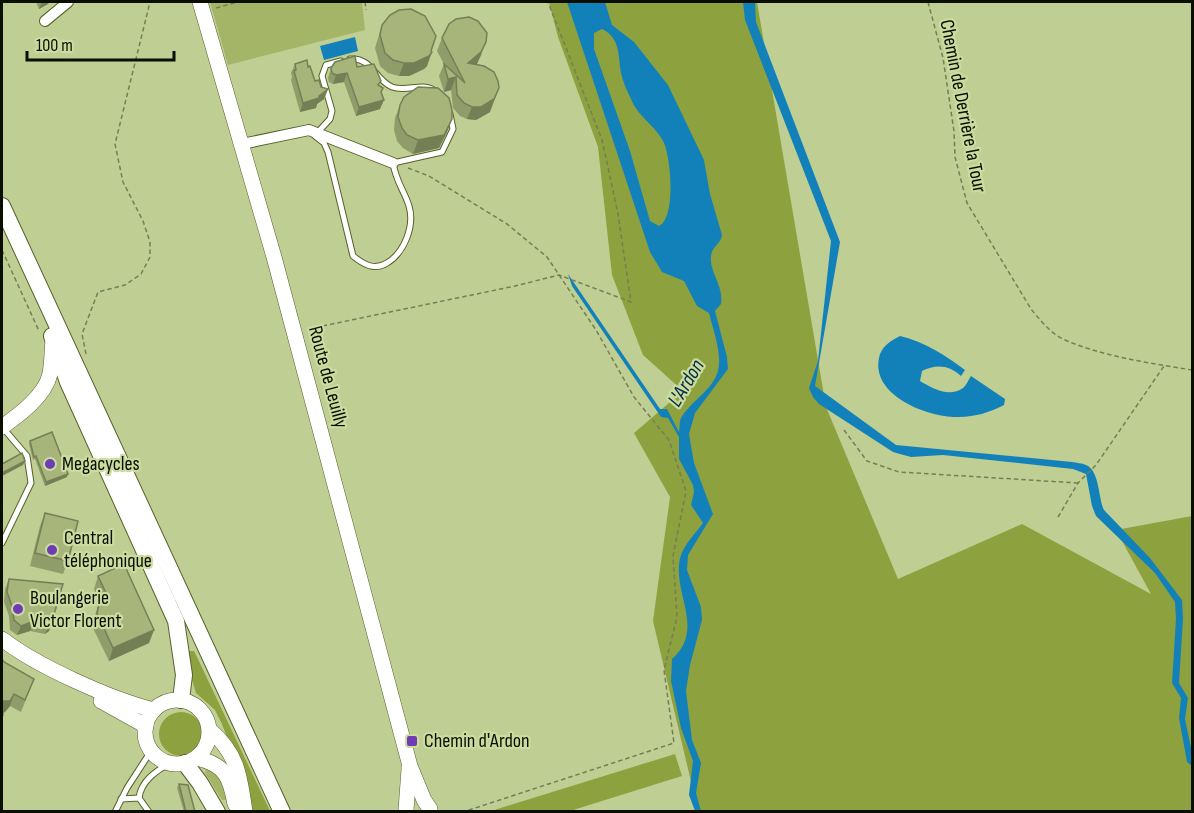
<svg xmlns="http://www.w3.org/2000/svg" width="1194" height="813" font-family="'Sofia Sans Condensed',sans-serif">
  <rect width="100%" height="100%" fill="#bfce92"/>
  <g fill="#a4b568">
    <path d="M210,2H362L365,30L228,65Z"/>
    <path d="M207,766L218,771L228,795L226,800H222L205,773Z"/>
  </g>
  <g fill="#8da13f">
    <path d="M549,2H757L826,407L898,579L1022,524L1151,594L1116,530L1192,516V811H698L653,621L670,497L634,433L683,391L643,355L612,275L598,147L558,37Z"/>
    <path d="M189,651H194L197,657L270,811H251V800L222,724L215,710L196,693L191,676Z"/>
    <circle cx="181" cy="734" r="22"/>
    <path d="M675,754L682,776L570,811H491Z"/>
  </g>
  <g fill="#1281ba" fill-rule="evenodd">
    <path d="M567,2H605L612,25L634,42L668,85L704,160L710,194L722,235C721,244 712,246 711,256C709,272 724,286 721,304L715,311L727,357L728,369L695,413L689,434L694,463L713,514L688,555L687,570L701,607L702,620L690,665L686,691L692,740L701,763L696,793L701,811H695L689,795L693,761L681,728L671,681L672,659C706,629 672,593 680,558C684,544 695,534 703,523L691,505L694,492L693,485L679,459V437L668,418L661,417L572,286L568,274L660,409H667L679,432C680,428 679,422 681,418C691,400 718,388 719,364C720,348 713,329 709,313L697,306L684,281L662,272L650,252ZM602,29C621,38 618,57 621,73C623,82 627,91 631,99C638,117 657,127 664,143C671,159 676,218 659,226L650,221L630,151L594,49V33Z"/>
    <path d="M743,2H755L756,22L840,242L815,386L896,445L1072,462C1076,463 1082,463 1086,465C1100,471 1098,498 1104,510L1150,558L1182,600L1183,619L1179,683L1188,698L1185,719L1192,753V766L1187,762L1179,718L1181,698L1172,683L1176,619L1175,602L1155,573L1096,516L1092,506L1086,474L1073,469L943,455L911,457L893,452L819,404L813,397L809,388L818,361L831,241L745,20Z"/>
    <path d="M355,37L358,51L324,60L320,46Z"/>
    <path d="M900,336C925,342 945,355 965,370L961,376C949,365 936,364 922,371L920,381C932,388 949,398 963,388C966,386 969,379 971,376L1005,399L1004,405C991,412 975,417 959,417C929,418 871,396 879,358C881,347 890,341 900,336Z"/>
  </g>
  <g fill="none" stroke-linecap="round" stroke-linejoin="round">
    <g stroke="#56612a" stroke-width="7">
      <g id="service">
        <path d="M350,59C372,57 375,80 392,87C408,93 424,80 438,93"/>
        <path d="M317,133L330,119L332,111L322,76L326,65L341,61"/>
        <path d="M315,136L324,143L328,152L353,256C363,264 374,271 387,263C404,253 415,226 409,206C404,190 396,182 393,163L442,152L453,129L450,114"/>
        <path d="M2,543L31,483L27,456L3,428"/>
        <path d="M139,798C141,781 156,771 170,763"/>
        <path d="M121,799L139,798L149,812"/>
        <path d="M115,812L127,788L151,751"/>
      </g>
    </g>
    <g stroke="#56612a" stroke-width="12">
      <g id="minor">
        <path d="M45,21L68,2"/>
        <path d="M242,144L309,130L393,163"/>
      </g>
    </g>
    <g stroke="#56612a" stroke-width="16">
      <g id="secondary">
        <path d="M200,2L274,257L410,766L424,800L430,809"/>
        <path d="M2,427C19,415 45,396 50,374C52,363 52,351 53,340"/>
        <path d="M2,639C37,666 110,699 154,710"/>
        <circle cx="177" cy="732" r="32"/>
        <path d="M101,701L146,726"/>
        <path d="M210,730C238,754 240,777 245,812"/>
        <path d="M197,758C225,765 230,776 235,804"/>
        <path d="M406,810L409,769"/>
      </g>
    </g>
    <g stroke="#56612a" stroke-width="18">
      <g id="primary">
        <path d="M2,206L282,812"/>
        <path d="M52,336L68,382L176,621L184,675L181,700"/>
        <path d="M185,763L200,783L217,812"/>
      </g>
    </g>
    <g stroke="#747f56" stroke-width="1.5" stroke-dasharray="4.5 3" stroke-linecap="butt">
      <path d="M365,2L366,10"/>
      <path d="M928,2L943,58L954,131L955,157L967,203L1031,309C1040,320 1051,334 1065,340C1105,357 1150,363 1192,370"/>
      <path d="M216,8L238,2"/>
      <path d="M408,168L429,176L507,224L547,257L596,330L634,397L669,440L686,491L673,556L677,617L664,670L674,743L463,812"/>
      <path d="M2,250L39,331"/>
      <path d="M308,329L515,286L559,275L631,302L618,214L602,140L548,2"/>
      <path d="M86,354L82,334L98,292L125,285L141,274L150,257V242L143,221L123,182L115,144L150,2"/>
      <path d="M844,430L867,461L899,472L1078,483"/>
      <path d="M1058,517L1078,483L1096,465L1164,366"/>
    </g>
    <use href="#service" stroke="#fff" stroke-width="5"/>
    <use href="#minor" stroke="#fff" stroke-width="10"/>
    <use href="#secondary" stroke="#fff" stroke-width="15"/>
    <use href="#primary" stroke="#fff" stroke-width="16"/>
  </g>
  <g fill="#909c6a">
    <path d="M36,2H49L48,4L39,9Z"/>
    <path d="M382,25L431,51L427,66L424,69L409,76H399L388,73L380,66L375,48Z"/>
    <path d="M442,38L482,54L476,65L490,112L476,120L467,119L460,116L453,108L451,90L444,92L439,76L444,64L437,51Z"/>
    <path d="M295,64L308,67L315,81L321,87L328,89L324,99L317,104L316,108L300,112L291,80L292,77L291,73Z"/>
    <path d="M357,67L379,86L383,88L381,93L380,109L356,116L344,82L333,84L329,82L328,78L331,68Z"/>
    <path d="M400,105L447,132L439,148L413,154L403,148L397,141L394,130L395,118Z"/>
    <path d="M30,441L67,477L45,486L35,459L33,460L29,444Z"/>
    <path d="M45,513L68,561L63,574L30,566L40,526Z"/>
    <path d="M98,576L149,643L109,661L92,626L99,602L94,589Z"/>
    <path d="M9,579L63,584L49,631L45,634L30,631L17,635L10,630L9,616L4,602L5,589Z"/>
    <path d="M4,662L34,679L21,712L10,706L5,712L3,713Z"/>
    <path d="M179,784L195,812H184L177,788Z"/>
  </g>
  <g fill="#757f56">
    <path d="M42,2H49L48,4L39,9Z"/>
    <path d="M486,42L477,64L463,75L468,63Z"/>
    <path d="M432,52L427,66L424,69L409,76H399L404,63L429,56Z"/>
    <path d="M347,73L344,82L333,84L336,75Z"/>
    <path d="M456,77L451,90L444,92L448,79Z"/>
    <path d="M499,88L490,112L476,120L467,119L472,107Z"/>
    <path d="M328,89L324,99L317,104L316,108L300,112L303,103L319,96Z"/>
    <path d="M384,100L380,109L356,116L359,107Z"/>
    <path d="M452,119L447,132L439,148L413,154L418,140Z"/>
    <path d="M25,461L23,465L2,476V473Z"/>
    <path d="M68,474L67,477L45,486L46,482Z"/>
    <path d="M34,621L30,631L17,635L21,626Z"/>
    <path d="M52,621L49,631L45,634L49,624Z"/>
    <path d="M154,630L149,643L109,661L113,648Z"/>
    <path d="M14,694L10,706L5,712L2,713V701Z"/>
  </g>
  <g fill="#a7b57b" stroke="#757f56" stroke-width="1.5">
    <path d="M411,9L425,16L436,36L431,51L432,52L429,56L414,63H404L393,60L385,53L380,35L382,25L390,15L399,10Z"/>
    <path d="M469,17L478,21L487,33L486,42L481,52L468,63L484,66L494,72L498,81L499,88L494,99L481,107H472L464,103L457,95L456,77L448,79L444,64L465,83L442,38L449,24L456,19Z"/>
    <path d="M355,56L357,67L374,64L381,81L378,85L383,88L381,92L384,100L359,107L347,73L336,75L332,73L331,68L335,62Z"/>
    <path d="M307,60L308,67L310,66L315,81L319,80L321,87L328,89L319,96V98L303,103L294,71L296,70L295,64Z"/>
    <path d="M418,87L438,88L449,98L452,110V119L444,135L418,140L407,135L402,128L398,117L400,105L404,97Z"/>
    <path d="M52,432L68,474L46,482L36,456L34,457L30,441Z"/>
    <path d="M22,453L25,461L2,473V464Z"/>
    <path d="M45,513L78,521L68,561L35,553Z"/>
    <path d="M124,564L154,630L113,648L97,613L100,600L108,597L98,576Z"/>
    <path d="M9,579L63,584L52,621L49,624L34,621L21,626L14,620L12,606L7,592Z"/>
    <path d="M2,659L4,662L34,679L25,700L14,694L10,701H2L3,715H2Z"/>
    <path d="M179,784L188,785L195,812H186Z"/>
  </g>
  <g fill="#6f3cb3" stroke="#ccdb9f" stroke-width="2">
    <circle cx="50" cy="464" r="6"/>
    <circle cx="52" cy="550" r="6"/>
    <circle cx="18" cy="609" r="6"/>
    <rect x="406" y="735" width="12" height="12" rx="3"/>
  </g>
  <g text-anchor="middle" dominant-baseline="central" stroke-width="4.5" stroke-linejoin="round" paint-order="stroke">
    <g font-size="20" fill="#0a0e00" stroke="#ccdb9f">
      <text transform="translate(963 106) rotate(79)">Chemin de Derrière la Tour</text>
      <text transform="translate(328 377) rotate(75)">Route de Leuilly</text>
    </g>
    <g font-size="20" fill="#0a0e00" stroke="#ccdb9f" text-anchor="start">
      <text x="62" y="464">Megacycles</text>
      <text x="64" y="538">Central<tspan x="64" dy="23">téléphonique</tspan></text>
      <text x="30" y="598">Boulangerie<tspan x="30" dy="23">Victor Florent</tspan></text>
      <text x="424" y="741">Chemin d'Ardon</text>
    </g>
    <g font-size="21" font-style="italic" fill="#032f46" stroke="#ccdb9f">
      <text transform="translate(686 383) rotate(-59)">L'Ardon</text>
    </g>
  </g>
  <rect width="1194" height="813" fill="none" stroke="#0a0e00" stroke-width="6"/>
  <path d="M27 51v9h147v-9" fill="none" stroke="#0a0e00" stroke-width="3"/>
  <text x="36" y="51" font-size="18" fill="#0a0e00" stroke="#ccdb9f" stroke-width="4.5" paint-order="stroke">100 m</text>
</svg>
